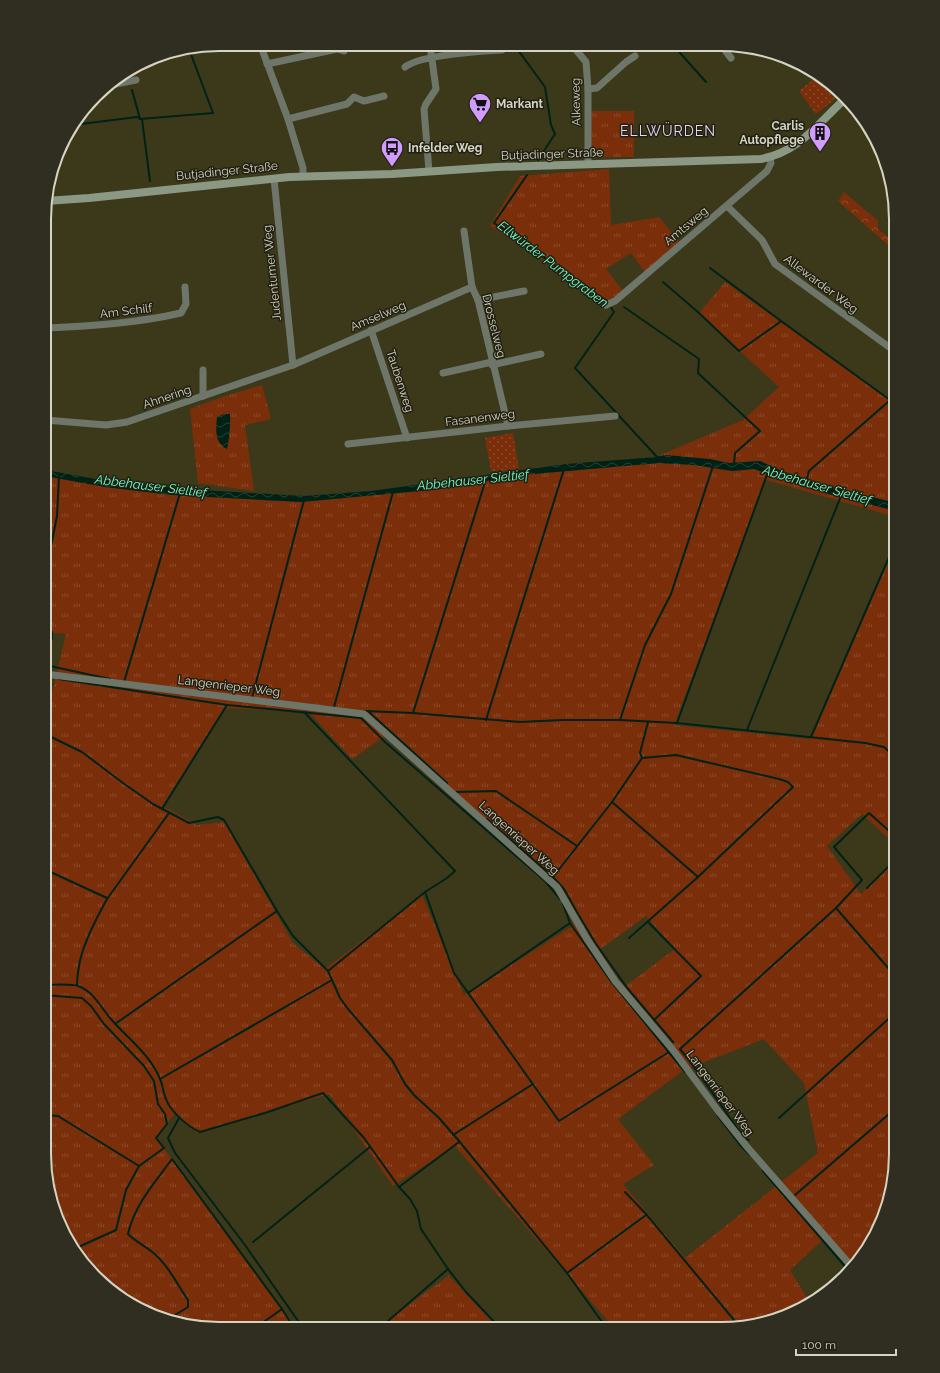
<svg xmlns="http://www.w3.org/2000/svg" width="940" height="1373" font-family="Raleway,sans-serif">
  <defs>
    <pattern id="grass-tufts" width="24" height="20" patternUnits="userSpaceOnUse"><rect width="24" height="20" fill="#7a2e0a"/><path d="M3 7l-1-3M5 7V3M7 7l1-3M15 17l-1-3M17 17v-4M19 17l1-3" fill="none" stroke="#8c4b2c"/></pattern>
    <pattern id="forest-crowns" width="20" height="18" patternUnits="userSpaceOnUse"><rect width="20" height="18" fill="#7a2e0a"/><path d="M2 6a3 3 0 1 1 6 0M12 15a3 3 0 1 1 6 0" fill="none" stroke="#8c4b2c"/></pattern>
    <pattern id="park-dots" width="8" height="8" patternUnits="userSpaceOnUse"><rect width="8" height="8" fill="#7a2e0a"/><path d="M2 2h.1M6 6h.1" fill="none" stroke="#8c4b2c" stroke-width="1.8" stroke-linecap="round"/></pattern>
    <pattern id="water-waves" width="16" height="10" patternUnits="userSpaceOnUse"><rect width="16" height="10" fill="#002216"/><path d="M0 5q4-4 8 0t8 0" fill="none" stroke="#244136"/></pattern>
  </defs>
  <rect width="100%" height="100%" fill="#3c391a"/>
  <g fill="url(#grass-tufts)" fill-rule="evenodd">
    <rect x="591" y="111" width="43" height="46"/>
    <path d="M609,169L611,225L659,217L681,244L646,274L631,253L606,269L623,291L607,301L490,226L520,176Z"/>
    <path d="M725,282L889,400L896,394V503L827,486L782,471L760,461L729,463L681,456L665,455L656,457L743,420L779,387L699,313Z"/>
    <path d="M262,385L271,419L245,425L254,491L198,483L190,409L225,396Z"/>
    <path d="M659,463L694,465L732,471L754,469L828,494L896,511V517L766,480L674,725L810,739L896,545V845L862,814L827,846L861,894L896,859V1166L887,1211L860,1261L852,1268L825,1238L790,1270L810,1303L788,1316L722,1329H615L455,1146L393,1186L329,1094L197,1133L174,1114L156,1138L296,1328H196L152,1316L112,1293L80,1261L57,1221L44,1154L45,723L66,634L45,632V476L105,487L171,495L301,502L441,489L522,475ZM224,708L308,711L352,759L387,735L550,877L574,925L464,995L422,895L325,969L293,943L224,822L197,825L162,806ZM646,916L675,949L624,987L599,950ZM764,1039L804,1083L818,1153L685,1258L623,1184L654,1165L618,1119L684,1070Z"/>
    <path d="M448,1275L498,1328H377L448,1276Z"/>
  </g>
  <path fill="url(#forest-crowns)" d="M844,192L878,221V229L896,244V252L838,201Z"/>
  <g fill="url(#park-dots)">
    <path d="M815,78L835,99L816,114L799,91Z"/>
    <path d="M513,433L519,470L491,471L485,438Z"/>
  </g>
  <g fill="url(#water-waves)">
    <path d="M224,414H230C231,419 229,444 227,449C214,443 216,429 217,417Z"/>
    <path d="M665,455L710,459L729,463L760,461L782,471L827,486L896,503V511L828,494L754,469L732,471L694,465L659,463L522,475L441,489L301,502L171,495L105,487L45,476V470L107,481L186,489L304,496L371,491L566,464L656,457Z"/>
  </g>
  <g fill="none" stroke-linecap="round" stroke-linejoin="round">
    <g stroke="#002216" stroke-width="2">
      <path d="M512,45L521,54L545,87L551,125L555,134L538,160"/>
      <path d="M673,45L706,82"/>
      <path d="M581,51L587,45"/>
      <path d="M132,90L140,119"/>
      <path d="M142,119L150,181"/>
      <path d="M73,125L137,117L140,119L213,113L189,49"/>
      <path d="M527,175L494,223L608,302"/>
      <path d="M710,268L781,321L890,400"/>
      <path d="M663,282L699,313L739,351L780,322"/>
      <path d="M610,306L614,312L575,368L658,458"/>
      <path d="M624,307L699,359L698,373L760,431L735,453L734,464"/>
      <path d="M806,482L809,471L896,395"/>
      <path d="M45,593L48,576V561L57,516L59,476"/>
      <path d="M45,631L52,632V639"/>
      <path d="M45,665L110,679"/>
      <path d="M59,679L227,705L361,718L385,742L545,881L560,899"/>
      <path d="M124,682L180,493"/>
      <path d="M252,698L304,500"/>
      <path d="M45,701L50,678H51"/>
      <path d="M334,707L393,492"/>
      <path d="M365,711L413,713L520,722L563,720H620L677,723L865,743L884,747L896,758"/>
      <path d="M304,712L455,871L447,878L425,892L328,971"/>
      <path d="M369,712L447,783"/>
      <path d="M413,713L486,479"/>
      <path d="M486,720L564,469"/>
      <path d="M620,720L645,645L671,594L713,466"/>
      <path d="M677,723L768,472"/>
      <path d="M747,730L841,496"/>
      <path d="M45,734L82,752L123,783L153,804L189,823L218,817L224,820L277,911L293,936L328,971L340,998L348,1009L392,1060L405,1084L414,1095L439,1118L459,1141L567,1273L607,1329"/>
      <path d="M811,737L896,541"/>
      <path d="M456,792L496,791L577,846"/>
      <path d="M612,802L698,877"/>
      <path d="M162,809L227,705"/>
      <path d="M487,819L553,877L564,889L578,914L596,944L628,989L673,1042"/>
      <path d="M44,869L107,898"/>
      <path d="M553,877L612,802L642,758L640,753L648,722"/>
      <path d="M867,888L896,859"/>
      <path d="M425,892L454,973L559,1121L669,1052"/>
      <path d="M563,904L570,923L610,980L685,1072"/>
      <path d="M836,908L896,977"/>
      <path d="M648,922L701,976L654,1020"/>
      <path d="M629,938L698,877L793,787L788,782L779,779L676,755L642,758"/>
      <path d="M44,985C53,985 70,983 78,986C93,991 100,1006 110,1018C126,1037 150,1054 160,1079C163,1085 163,1093 166,1099C170,1111 188,1127 200,1132L268,1112L323,1093L364,1138L399,1187L410,1199L417,1211L421,1229L448,1269L466,1292L500,1328"/>
      <path d="M77,985C77,979 78,972 79,966C82,945 97,917 107,899L169,813"/>
      <path d="M468,993L570,923"/>
      <path d="M44,995L82,998L91,1006L104,1024L144,1066L154,1081L158,1104L165,1114L167,1124L156,1138L164,1148L139,1166L126,1190L116,1230L74,1249"/>
      <path d="M115,1024L277,911"/>
      <path d="M160,1079L332,980"/>
      <path d="M44,1115L58,1116L139,1166"/>
      <path d="M717,1115L740,1145L750,1155"/>
      <path d="M179,1118L168,1138L175,1153L245,1245L303,1328"/>
      <path d="M779,1118L896,1012"/>
      <path d="M453,1135L533,1084"/>
      <path d="M749,1140L745,1139C723,1109 703,1077 680,1049L836,908L862,880L834,847L869,813L896,837"/>
      <path d="M763,1171L849,1271"/>
      <path d="M399,1187L459,1142"/>
      <path d="M625,1192L646,1214L739,1326"/>
      <path d="M795,1195L896,1108"/>
      <path d="M253,1242L370,1147"/>
      <path d="M567,1273L646,1215"/>
      <path d="M167,1320L188,1307V1300C177,1284 167,1263 151,1251C143,1245 135,1241 128,1234C134,1206 155,1182 172,1159L282,1309L294,1328"/>
      <path d="M255,1328L282,1309"/>
      <path d="M380,1328L448,1269"/>
    </g>
    <g stroke="#6d7669" stroke-width="7">
      <path d="M260,44L288,119L303,168V176"/>
      <path d="M572,45L586,62L588,89V164"/>
      <path d="M721,45L731,58"/>
      <path d="M267,64L337,49L344,51"/>
      <path d="M405,67C420,55 482,51 502,50"/>
      <path d="M105,86L136,80"/>
      <path d="M588,89L597,88L626,62L635,56"/>
      <path d="M288,119L347,104L354,97L364,101L384,96"/>
      <path d="M429,171L424,109L426,104L436,89L430,45"/>
      <path d="M274,179L293,365"/>
      <path d="M727,206L762,240L775,264L889,347L896,340"/>
      <path d="M464,231L472,287L478,300L508,426"/>
      <path d="M478,300L524,291"/>
      <path d="M606,305L615,301L767,171L771,163L770,158"/>
      <path d="M45,327L47,328C92,326 137,323 181,313L186,304L185,287"/>
      <path d="M371,330L407,438"/>
      <path d="M492,365L541,354"/>
      <path d="M443,373L492,362"/>
      <path d="M203,396V370"/>
      <path d="M45,420L106,425L127,422L293,365L472,287"/>
      <path d="M348,444L508,426L615,416"/>
      <path d="M45,674L364,714L557,887L587,939L615,981L673,1050L719,1112L748,1148L853,1268"/>
    </g>
    <path stroke="#8b9884" stroke-width="8" d="M46,201L89,198L289,177L392,174L497,167L761,159C800,152 818,123 846,98"/>
  </g>
  <defs>
    <g id="supermarket-pin" transform="scale(1.15)"><path d="M0 17L-7.5 6A9.5 9.5 0 1 1 7.5 6Z" fill="#d09dff" stroke="#212012"/><path d="M-6-5.5h2.5l.6 2H6L4.5 2H-2.5L-4.4-4H-6ZM-1.5 3.2a1.3 1.3 0 1 0 .1 0ZM3 3.2a1.3 1.3 0 1 0 .1 0Z" fill="#111"/></g>
    <g id="building-pin" transform="scale(1.15)"><path d="M0 17L-7.5 6A9.5 9.5 0 1 1 7.5 6Z" fill="#d09dff" stroke="#212012"/><path d="M-4-6H4V6H1V3H-1V6H-4ZM-2.5-4.3h1.7v1.8h-1.7ZM.8-4.3h1.7v1.8H.8ZM-2.5-1h1.7V.8h-1.7ZM.8-1h1.7V.8H.8Z" fill="#111"/></g>
    <g id="bus-pin" transform="scale(1.15)"><path d="M0 17L-7.5 6A9.5 9.5 0 1 1 7.5 6Z" fill="#d09dff" stroke="#212012"/><path d="M-5-6H5V4H4V6H2V4H-2V6H-4V4H-5ZM-3.5-4V0h7V-4ZM-3.5 1.2v1.5H-2V1.2ZM2 1.2v1.5H3.5V1.2Z" fill="#111"/></g>
  </defs>
  <g fill-rule="evenodd">
    <use href="#supermarket-pin" x="480" y="104"/>
    <use href="#building-pin" x="820" y="133"/>
    <use href="#bus-pin" x="392" y="148"/>
  </g>
  <g text-anchor="middle" dominant-baseline="central" stroke-width="3" stroke-linejoin="round" paint-order="stroke">
    <g font-size="12" fill="#d5d4c2" stroke="#212012">
      <text transform="translate(576 102) rotate(-91)">Alkeweg</text>
      <text transform="translate(552 154) rotate(-2)">Butjadinger Straße</text>
      <text transform="translate(227 171) rotate(-6)">Butjadinger Straße</text>
      <text transform="translate(686 226) rotate(-40)">Amtsweg</text>
      <text transform="translate(272 273) rotate(-96)">Judentumer Weg</text>
      <text transform="translate(821 284) rotate(37)">Allewarder Weg</text>
      <text transform="translate(126 311) rotate(-7)">Am Schilf</text>
      <text transform="translate(378 316) rotate(-23)">Amselweg</text>
      <text transform="translate(494 326) rotate(76)">Drosselweg</text>
      <text transform="translate(400 381) rotate(72)">Taubenweg</text>
      <text transform="translate(167 397) rotate(-19)">Ahnering</text>
      <text transform="translate(480 418) rotate(-7)">Fasanenweg</text>
      <text transform="translate(229 686) rotate(7)">Langenrieper Weg</text>
      <text transform="translate(519 838) rotate(42)">Langenrieper Weg</text>
      <text transform="translate(720 1093) rotate(53)">Langenrieper Weg</text>
    </g>
    <g font-size="12" font-weight="bold" fill="#d5d4c2" stroke="#212012" text-anchor="start">
      <text x="496" y="104">Markant</text>
      <text x="804" y="126" text-anchor="end">Carlis<tspan x="804" dy="14">Autopflege</tspan></text>
      <text x="408" y="148">Infelder Weg</text>
    </g>
    <g font-size="13" font-style="italic" fill="#6cffc9" stroke="#212012">
      <text transform="translate(553 264) rotate(37)">Ellwürder Pumpgraben</text>
      <text transform="translate(473 480) rotate(-6)">Abbehauser Sieltief</text>
      <text transform="translate(817 485) rotate(16)">Abbehauser Sieltief</text>
      <text transform="translate(151 486) rotate(7)">Abbehauser Sieltief</text>
    </g>
    <g font-size="14" letter-spacing="1" fill="#e7d9f5" stroke="#212012">
      <text x="668" y="131">ELLWÜRDEN</text>
    </g>
  </g>
  <path d="M0 0H940V1373H0ZM219 51H721A168 168 0 0 1 889 219V1154A168 168 0 0 1 721 1322H219A168 168 0 0 1 51 1154V219A168 168 0 0 1 219 51Z" fill="#2f2e20" fill-rule="evenodd"/>
  <path fill="none" stroke="#d5d4c2" stroke-width="2" d="M219 51H721A168 168 0 0 1 889 219V1154A168 168 0 0 1 721 1322H219A168 168 0 0 1 51 1154V219A168 168 0 0 1 219 51Z"/>
  <path d="M796 1349v6h100v-6" fill="none" stroke="#d5d4c2" stroke-width="2"/>
  <text x="802" y="1349" font-size="12" fill="#d5d4c2" stroke="#212012" stroke-width="3" paint-order="stroke">100 m</text>
</svg>
